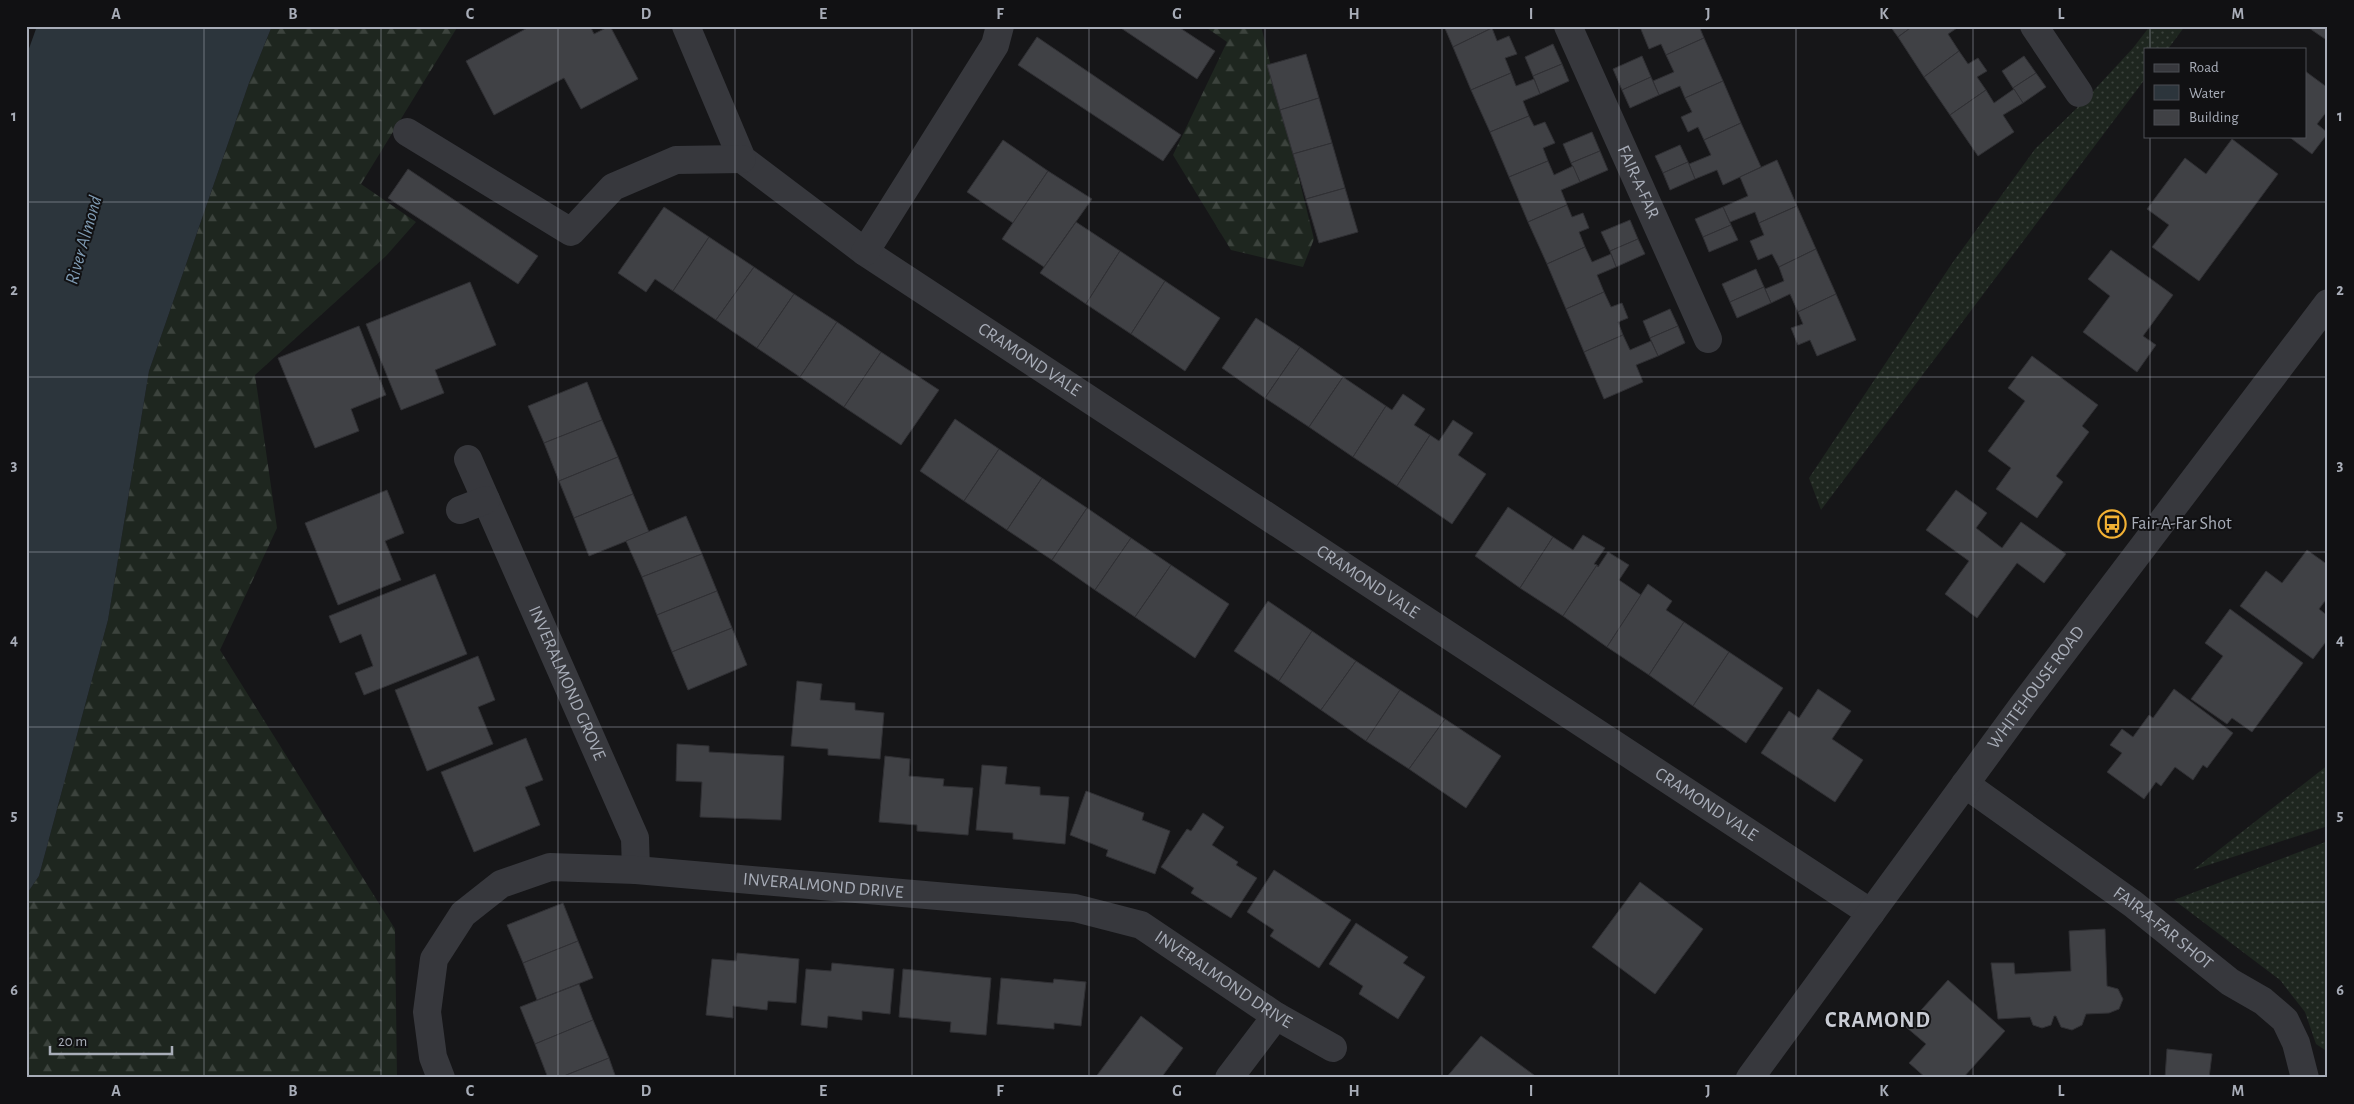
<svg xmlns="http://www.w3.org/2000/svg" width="2354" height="1104" font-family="'Alegreya Sans',sans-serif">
  <defs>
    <pattern id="grass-dots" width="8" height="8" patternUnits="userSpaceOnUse" patternTransform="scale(1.25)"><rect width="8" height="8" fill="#1e261f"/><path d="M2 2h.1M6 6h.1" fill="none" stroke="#3c433d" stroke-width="1.8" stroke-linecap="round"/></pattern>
    <pattern id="forest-firs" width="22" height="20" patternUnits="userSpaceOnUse" patternTransform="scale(1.25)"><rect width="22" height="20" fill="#1e261f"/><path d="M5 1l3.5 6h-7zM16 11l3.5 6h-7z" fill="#3c433d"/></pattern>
  </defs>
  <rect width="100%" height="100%" fill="#161618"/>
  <g fill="url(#grass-dots)">
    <path d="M2150,26H2185L2168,49H2145V79L1821,510L1809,478L1953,262L2035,149L2084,101L2133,48Z"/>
    <path d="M2328,765V826L2193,870Z"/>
    <path d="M2328,841V1052L2316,1044L2305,1012L2280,980L2174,900Z"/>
  </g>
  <g fill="url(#forest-firs)">
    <path d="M272,26H458L361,184L416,222L386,256L255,375L277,528L220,650L395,929L397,1078H26V895L39,876L108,620L149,371L249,83Z"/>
    <path d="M1204,26H1261L1314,239L1303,267L1231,250L1173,155L1227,42Z"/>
  </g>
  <path fill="#2c353c" d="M37,26H272L249,83L149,371L108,620L39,876L26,895V57Z"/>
  <g fill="#404145" stroke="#303034">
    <path d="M531,26H590L594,34L610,26L638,79L581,109L564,78L494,115L466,61Z"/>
    <path d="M1118,26H1177L1215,51L1197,79Z"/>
    <path d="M1444,26H1491L1492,28L1453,47Z"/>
    <path d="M1699,26L1704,38L1666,55L1661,44L1649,49L1640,27Z"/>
    <path d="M1890,26H1913L1898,37Z"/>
    <path d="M1913,26H1960L1948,34L1959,51L1924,77L1898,37Z"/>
    <path d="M2310,26H2328V41L2309,28Z"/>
    <path d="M1492,28L1497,41L1509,36L1517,54L1505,58L1511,73L1471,90L1453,47Z"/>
    <path d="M1037,37L1181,135L1163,161L1018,65Z"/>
    <path d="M1704,38L1723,81L1685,98L1680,86L1659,95L1653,81L1674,72L1666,55Z"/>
    <path d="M1553,44L1562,64L1533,76L1525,57Z"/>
    <path d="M1959,51L1968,64L1978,58L1987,71L1977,77L1986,90L1950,115L1924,77Z"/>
    <path d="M1306,54L1319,98L1280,110L1267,65Z"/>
    <path d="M1642,56L1651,77L1622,90L1613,69Z"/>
    <path d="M2024,56L2036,73L2013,88L2002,71Z"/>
    <path d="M1562,64L1569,81L1540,94L1533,76Z"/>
    <path d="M2305,71L2328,88V110L2317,124L2328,133L2312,154L2288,136H2305Z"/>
    <path d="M1511,73L1516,86L1534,79L1540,94L1523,101L1529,116L1490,132L1471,90Z"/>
    <path d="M2036,73L2046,87L2023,103L2013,88Z"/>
    <path d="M1651,77L1659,95L1630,108L1622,90Z"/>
    <path d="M1723,81L1741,123L1704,140L1698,127L1688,132L1681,117L1692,112L1685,98Z"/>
    <path d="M2014,89L2023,103L2003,115L2014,132L1978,156L1950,115L1986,90L1994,103Z"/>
    <path d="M1319,98L1332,143L1293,154L1280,110Z"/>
    <path d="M1529,116L1534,126L1545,122L1555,143L1543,148L1548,161L1509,177L1490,132Z"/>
    <path d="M1741,123L1761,167L1723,185L1717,170L1695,179L1689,164L1711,155L1704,140Z"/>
    <path d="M1592,132L1600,151L1571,163L1563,144Z"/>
    <path d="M2232,139L2278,174L2199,281L2152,247L2169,225L2147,209L2185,158L2206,174Z"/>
    <path d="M1003,140L1048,171L1013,223L967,192Z"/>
    <path d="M1332,143L1345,188L1306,199L1293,154Z"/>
    <path d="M1680,145L1688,162L1663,173L1655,156Z"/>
    <path d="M1600,151L1608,170L1580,182L1571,163Z"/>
    <path d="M1777,160L1797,206L1759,223L1755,212L1730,222L1723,207L1748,196L1740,177Z"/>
    <path d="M1548,161L1554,175L1573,166L1580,182L1561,190L1567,205L1528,222L1509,177Z"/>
    <path d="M1688,162L1695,179L1670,190L1663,173Z"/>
    <path d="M408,169L538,256L518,284L388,198Z"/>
    <path d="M1048,171L1092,199L1044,267L1002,239Z"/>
    <path d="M1345,188L1358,232L1319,243L1306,199Z"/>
    <path d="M1567,205L1572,217L1583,213L1589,228L1579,232L1585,247L1547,264L1528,222Z"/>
    <path d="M1797,206L1816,249L1779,267L1772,254L1758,260L1750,241L1764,235L1759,223Z"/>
    <path d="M664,207L709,237L673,291L655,279L646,292L618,273Z"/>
    <path d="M1723,207L1731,225L1703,237L1695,219Z"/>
    <path d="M1630,220L1638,239L1610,251L1601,232Z"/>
    <path d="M1076,222L1120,251L1086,304L1040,273Z"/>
    <path d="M1731,225L1738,240L1709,252L1703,237Z"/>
    <path d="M709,237L754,267L716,320L673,291Z"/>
    <path d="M1638,239L1645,254L1616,267L1610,251Z"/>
    <path d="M1585,247L1592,262L1611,254L1616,267L1597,275L1604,292L1566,309L1547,264Z"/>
    <path d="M1816,249L1836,294L1798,312L1790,294L1771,303L1765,289L1784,281L1779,267Z"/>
    <path d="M2111,250L2173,295L2143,336L2156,345L2137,372L2083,332L2110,296L2088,279Z"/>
    <path d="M1120,251L1165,281L1131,334L1086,304Z"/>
    <path d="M754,267L794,294L757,348L716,320Z"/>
    <path d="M1756,269L1764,287L1730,302L1722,284Z"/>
    <path d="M1165,281L1220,318L1185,371L1131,334Z"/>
    <path d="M470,282L496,345L435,370L444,393L401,410L366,324Z"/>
    <path d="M1764,287L1771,303L1737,318L1730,302Z"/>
    <path d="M1604,292L1611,307L1622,303L1628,318L1618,322L1623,335L1584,352L1566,309Z"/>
    <path d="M794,294L837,322L800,377L757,348Z"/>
    <path d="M1836,294L1856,340L1817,356L1810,340L1798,345L1791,328L1803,324L1798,312Z"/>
    <path d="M1670,309L1678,326L1650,338L1643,321Z"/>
    <path d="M1256,318L1300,347L1265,398L1222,368Z"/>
    <path d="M837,322L881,352L844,407L800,377Z"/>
    <path d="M359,326L386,395L351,409L359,431L315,448L278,358Z"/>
    <path d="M1678,326L1685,343L1658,356L1650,338Z"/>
    <path d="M1623,335L1630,350L1651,341L1658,356L1636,365L1643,382L1604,399L1584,352Z"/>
    <path d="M1300,347L1343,377L1309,427L1265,398Z"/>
    <path d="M881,352L939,390L901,445L844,407Z"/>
    <path d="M2032,356L2098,405L2082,426L2089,432L2056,476L2063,482L2037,518L1996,489L2011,468L1988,451L2025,401L2008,388Z"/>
    <path d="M1343,377L1386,406L1353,457L1309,427Z"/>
    <path d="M587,382L602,420L544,443L528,406Z"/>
    <path d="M1403,394L1425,409L1414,425L1430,435L1397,486L1353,457L1386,406L1392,410Z"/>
    <path d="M955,419L999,449L964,501L920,471Z"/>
    <path d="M602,420L618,457L559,481L544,443Z"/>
    <path d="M1453,420L1473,433L1458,455L1486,474L1452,524L1397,486L1430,435L1439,441Z"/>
    <path d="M999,449L1042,478L1007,530L964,501Z"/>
    <path d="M618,457L633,494L574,518L559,481Z"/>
    <path d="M1042,478L1087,508L1052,560L1007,530Z"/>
    <path d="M387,490L404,533L385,541L401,580L338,605L305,523Z"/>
    <path d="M1956,490L1987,513L1976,528L2002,548L2021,522L2066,554L2044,583L2017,563L1977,618L1945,594L1969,561L1926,530Z"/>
    <path d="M633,494L649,532L589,556L574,518Z"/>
    <path d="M1508,507L1553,537L1520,588L1475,556Z"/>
    <path d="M1087,508L1131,538L1095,590L1052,560Z"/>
    <path d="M686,516L702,554L642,577L626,541Z"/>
    <path d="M1583,535L1605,548L1594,564L1597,565L1563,616L1520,588L1553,537L1573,550Z"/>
    <path d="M1131,538L1171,565L1135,617L1095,590Z"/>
    <path d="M2307,550L2328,565V597L2319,609L2328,616V639L2313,659L2240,606L2266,571L2282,583Z"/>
    <path d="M1608,552L1629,565L1619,580L1641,595L1607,647L1563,616L1597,565L1598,567Z"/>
    <path d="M702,554L717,591L657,615L642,577Z"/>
    <path d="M1171,565L1229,604L1195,658L1135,617Z"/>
    <path d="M435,574L467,654L364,695L355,673L373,666L361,634L340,643L329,616Z"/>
    <path d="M1648,584L1672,601L1666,610L1684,622L1649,675L1607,647Z"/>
    <path d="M717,591L732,628L672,652L657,615Z"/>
    <path d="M1268,601L1312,631L1279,681L1234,651Z"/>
    <path d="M2230,609L2303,663L2252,732L2232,718L2227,724L2191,699L2223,656L2205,643Z"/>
    <path d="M1684,622L1729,652L1693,706L1649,675Z"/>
    <path d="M732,628L747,665L688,690L672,652Z"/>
    <path d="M1312,631L1356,661L1321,710L1279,681Z"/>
    <path d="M1729,652L1783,688L1746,743L1693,706Z"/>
    <path d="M478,656L495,700L478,707L493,744L427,771L395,690Z"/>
    <path d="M1356,661L1400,690L1366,741L1321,710Z"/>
    <path d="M797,681L822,684L820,700L855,703V710L884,713L880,759L828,755V749L791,746Z"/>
    <path d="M1818,689L1851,711L1832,739L1863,760L1835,802L1761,753L1789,711L1799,718Z"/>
    <path d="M2174,689L2233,733L2207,768L2203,765L2193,780L2175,767L2161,786L2156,782L2144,799L2107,772L2122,753L2110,745L2122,729L2133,737L2149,715L2153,718Z"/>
    <path d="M1400,690L1445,719L1409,769L1366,741Z"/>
    <path d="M1445,719L1501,756L1466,808L1409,769Z"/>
    <path d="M526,738L543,780L525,787L540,825L474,852L441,772Z"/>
    <path d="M677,744L709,746V752L784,756L781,820L700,817L702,782L676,781Z"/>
    <path d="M885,756L910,759L909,776L944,779L943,786L973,788L968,835L917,831V825L879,822Z"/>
    <path d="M982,765L1007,767L1005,784L1040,787V795L1069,797L1065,844L1013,839V833L976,830Z"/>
    <path d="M1086,791L1144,813L1142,820L1170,831L1155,874L1106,856L1108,850L1070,835Z"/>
    <path d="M1203,813L1224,827L1212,845L1238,862L1236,865L1257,878L1231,918L1191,893L1194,888L1161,867L1187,829L1191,831Z"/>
    <path d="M1274,870L1351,920L1319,968L1270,936L1274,930L1247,912Z"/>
    <path d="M1640,882L1703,929L1655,994L1592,947Z"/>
    <path d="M563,903L578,941L523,963L507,925Z"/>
    <path d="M1356,923L1408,957L1403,963L1425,977L1398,1019L1359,994L1363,986L1329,964Z"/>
    <path d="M2105,929L2107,986L2118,989L2123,999L2119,1009L2109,1013L2086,1014L2082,1025L2072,1030L2061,1027L2056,1016H2054L2051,1025L2042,1028L2033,1025L2030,1017L1998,1019L1991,963H2014L2015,974L2071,971L2069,931Z"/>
    <path d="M578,941L593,978L537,1000L523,963Z"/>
    <path d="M737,953L799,959L796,1003L768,1001L767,1010L733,1006V1018L706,1015L712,959L736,961Z"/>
    <path d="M832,963L894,969L890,1014L862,1011V1020L828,1016L827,1028L801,1025L806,969L831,971Z"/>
    <path d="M903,969L991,978L986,1035L950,1032L951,1022L899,1017Z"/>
    <path d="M1001,978L1053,983L1054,979L1086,982L1081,1026L1054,1023V1029L997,1024Z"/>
    <path d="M1948,980L2005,1031L1963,1078H1926L1909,1063L1926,1044L1906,1027Z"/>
    <path d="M579,984L593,1020L535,1044L520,1007Z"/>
    <path d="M1141,1016L1183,1048L1161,1078H1095Z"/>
    <path d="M593,1020L609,1058L559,1078H548L535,1044Z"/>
    <path d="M1481,1036L1538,1078H1446Z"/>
    <path d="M2167,1049L2212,1054L2209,1078H2165Z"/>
    <path d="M609,1058L616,1078H559Z"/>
  </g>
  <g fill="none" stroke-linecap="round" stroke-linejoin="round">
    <g stroke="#37383d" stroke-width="28">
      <path id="s1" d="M686,26L742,159L865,252L1871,913"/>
      <path id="s2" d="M1568,26L1708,339"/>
      <path d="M2034,26L2079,93"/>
      <path d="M407,132L571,232L613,187L676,160L742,159"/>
      <path d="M865,252L995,45L1000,26"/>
      <path id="s3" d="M468,459L635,838L636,870"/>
      <path d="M460,510L486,500"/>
      <path id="s4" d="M1965,784L2133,904L2230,982L2263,1001L2285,1020L2296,1043L2305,1078"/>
      <path id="s5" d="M441,1078L433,1057L427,1012L434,959L463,914L501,884L550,867L636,870L1075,908L1141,925L1276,1016L1333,1048"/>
      <path d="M1229,1078L1276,1016"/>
      <path id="s6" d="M1750,1078L2023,705L2328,303"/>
    </g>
  </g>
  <path fill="none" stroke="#a8adb8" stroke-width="1" stroke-opacity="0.55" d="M204,26V1078M381,26V1078M558,26V1078M735,26V1078M912,26V1078M1089,26V1078M1265,26V1078M1442,26V1078M1619,26V1078M1796,26V1078M1973,26V1078M2150,26V49M2150,136V1078M26,202H2328M26,377H2328M26,552H2328M26,727H2328M26,902H2328"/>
  <defs>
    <g id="bus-ring" transform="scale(1.4375)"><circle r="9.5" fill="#111113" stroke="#f2b134" stroke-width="1.5"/><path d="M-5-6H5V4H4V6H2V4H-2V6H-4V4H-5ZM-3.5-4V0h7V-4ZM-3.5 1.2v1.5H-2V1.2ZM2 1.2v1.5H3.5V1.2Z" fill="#f2b134"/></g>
  </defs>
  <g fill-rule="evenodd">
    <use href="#bus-ring" x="2112" y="524"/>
  </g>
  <g text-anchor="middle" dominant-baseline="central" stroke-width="4" stroke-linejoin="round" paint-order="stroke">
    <g font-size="18" fill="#a8adb8" stroke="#111113">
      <text stroke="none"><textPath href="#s2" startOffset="171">FAIR-A-FAR</textPath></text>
      <text stroke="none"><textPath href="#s1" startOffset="495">CRAMOND VALE</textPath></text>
      <text stroke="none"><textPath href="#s1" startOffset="900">CRAMOND VALE</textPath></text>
      <text stroke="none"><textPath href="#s3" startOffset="245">INVERALMOND GROVE</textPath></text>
      <text stroke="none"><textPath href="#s6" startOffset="484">WHITEHOUSE ROAD</textPath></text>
      <text stroke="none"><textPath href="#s1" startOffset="1305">CRAMOND VALE</textPath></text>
      <text stroke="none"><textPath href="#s5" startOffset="549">INVERALMOND DRIVE</textPath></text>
      <text stroke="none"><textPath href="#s4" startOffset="245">FAIR-A-FAR SHOT</textPath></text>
      <text stroke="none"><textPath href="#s5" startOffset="969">INVERALMOND DRIVE</textPath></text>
    </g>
    <g font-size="18" fill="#a8adb8" stroke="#111113" text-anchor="start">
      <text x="2131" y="524">Fair-A-Far Shot</text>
    </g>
    <g font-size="19" font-style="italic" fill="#7f9bb3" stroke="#111113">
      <text transform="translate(84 240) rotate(-74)">River Almond</text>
    </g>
    <g font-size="22" font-weight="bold" letter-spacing="1" fill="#c9ccd4" stroke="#111113">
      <text x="1878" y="1020">CRAMOND</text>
    </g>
  </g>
  <rect width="2354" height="1104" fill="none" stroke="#111113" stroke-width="55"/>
  <rect x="2144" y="48" width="162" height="90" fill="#111113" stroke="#4d4f55"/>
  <rect x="2154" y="64" width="25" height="8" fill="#37383d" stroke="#4d4f55"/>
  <text x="2189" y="72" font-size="15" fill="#a8adb8">Road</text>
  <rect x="2154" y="85" width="25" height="15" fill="#2c353c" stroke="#4d4f55"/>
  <text x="2189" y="98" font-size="15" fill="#a8adb8">Water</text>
  <rect x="2154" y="110" width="25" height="15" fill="#404145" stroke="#4d4f55"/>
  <text x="2189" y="122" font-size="15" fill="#a8adb8">Building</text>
  <path d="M50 1046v8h122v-8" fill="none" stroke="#a8adb8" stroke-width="2.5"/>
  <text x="58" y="1046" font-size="15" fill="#a8adb8" stroke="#111113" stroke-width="4" paint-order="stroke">20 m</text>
  <rect x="28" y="28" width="2298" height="1048" fill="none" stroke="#a8adb8" stroke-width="2"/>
  <g font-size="16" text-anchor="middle" font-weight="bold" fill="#a8adb8">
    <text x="116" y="19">A</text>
    <text x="293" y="19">B</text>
    <text x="470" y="19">C</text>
    <text x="646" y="19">D</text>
    <text x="823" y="19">E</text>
    <text x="1000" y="19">F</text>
    <text x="1177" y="19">G</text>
    <text x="1354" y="19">H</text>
    <text x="1531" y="19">I</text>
    <text x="1708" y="19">J</text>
    <text x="1884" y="19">K</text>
    <text x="2061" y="19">L</text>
    <text x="2238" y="19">M</text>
    <text x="14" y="121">1</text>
    <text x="2340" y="121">1</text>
    <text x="14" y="295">2</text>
    <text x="2340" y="295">2</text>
    <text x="14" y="470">3</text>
    <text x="2340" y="470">3</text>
    <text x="14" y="645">4</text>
    <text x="2340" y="645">4</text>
    <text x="14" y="820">5</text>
    <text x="2340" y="820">5</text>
    <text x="14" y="995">6</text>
    <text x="2340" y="995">6</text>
    <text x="116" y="1096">A</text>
    <text x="293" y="1096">B</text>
    <text x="470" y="1096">C</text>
    <text x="646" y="1096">D</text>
    <text x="823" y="1096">E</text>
    <text x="1000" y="1096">F</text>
    <text x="1177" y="1096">G</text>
    <text x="1354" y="1096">H</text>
    <text x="1531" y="1096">I</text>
    <text x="1708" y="1096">J</text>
    <text x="1884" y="1096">K</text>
    <text x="2061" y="1096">L</text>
    <text x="2238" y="1096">M</text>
  </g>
</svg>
